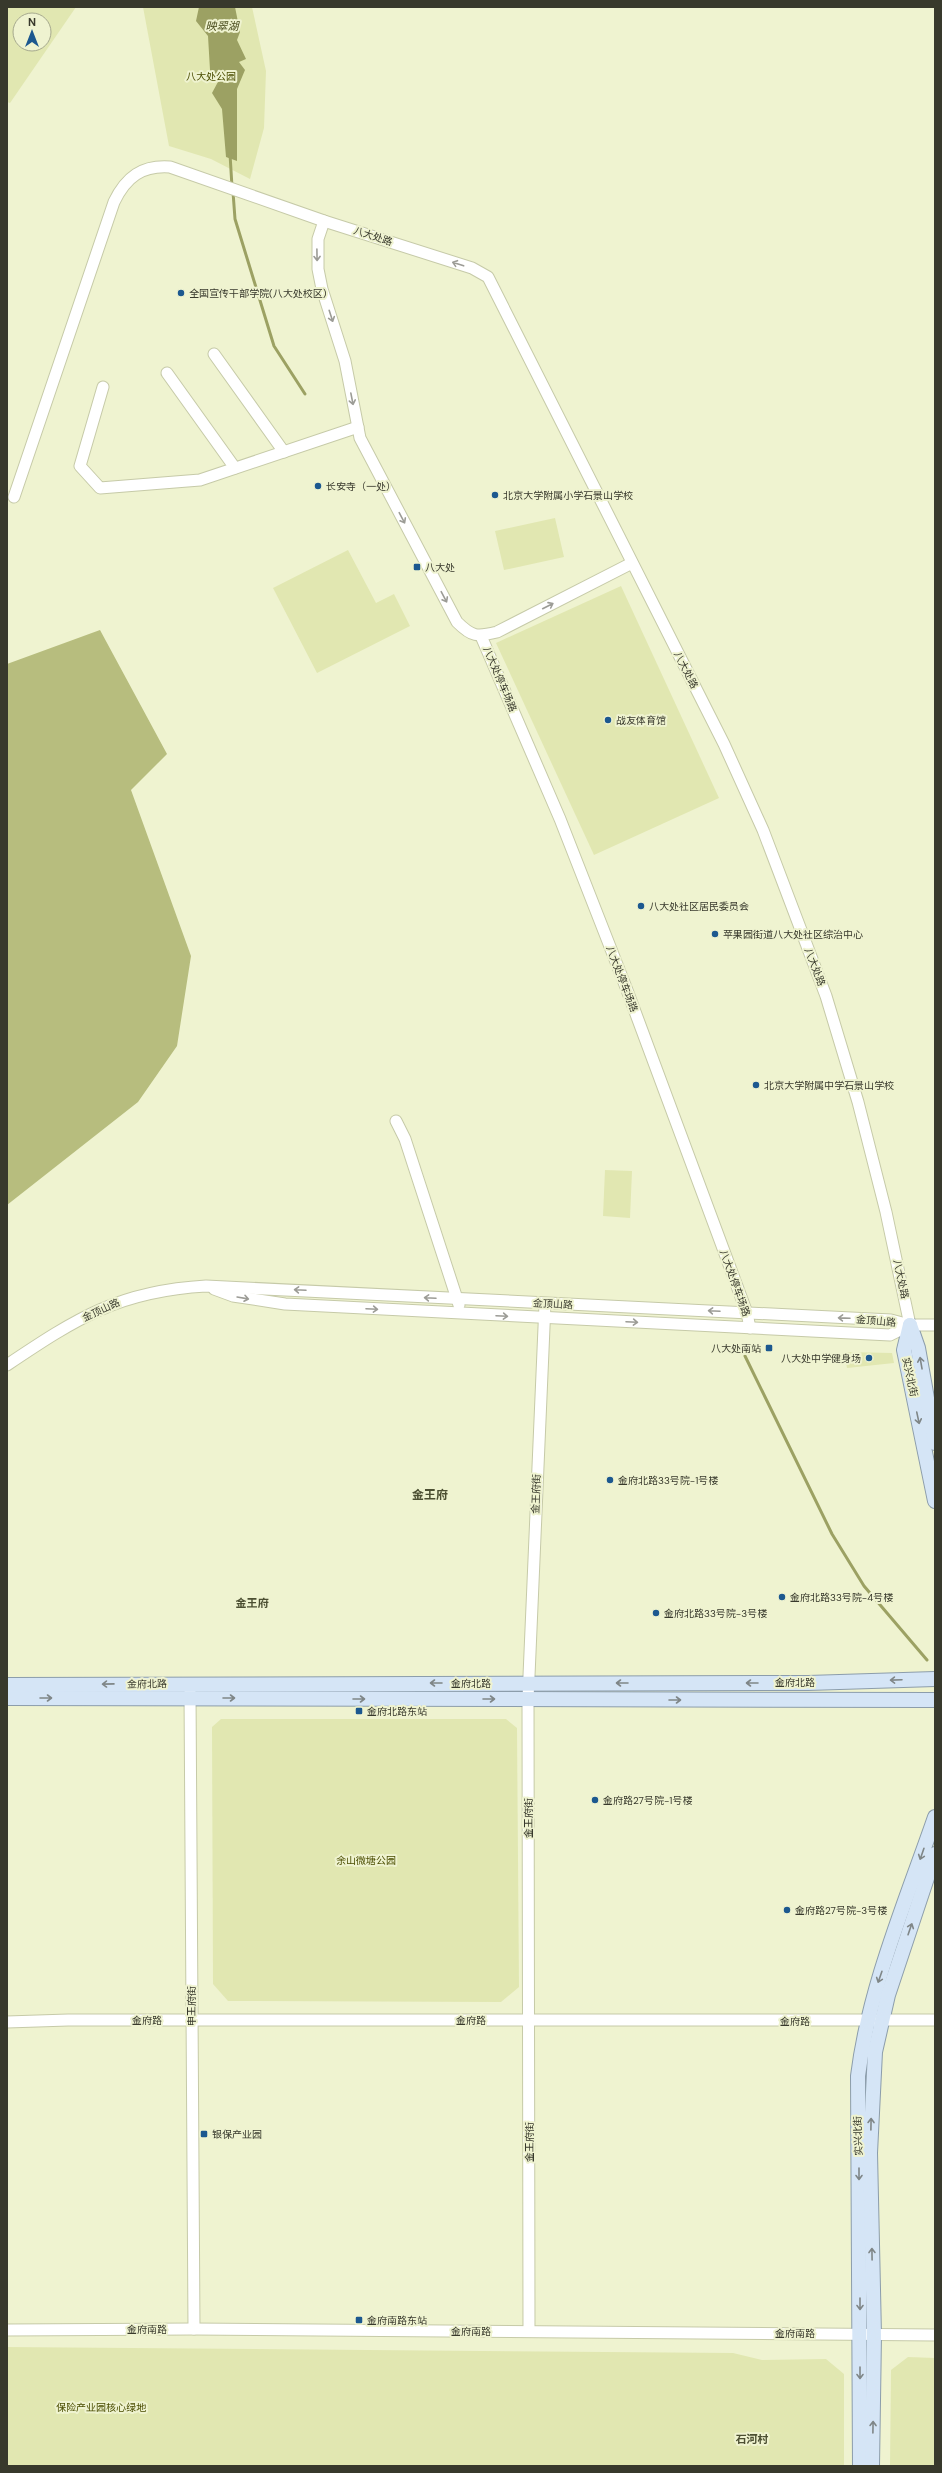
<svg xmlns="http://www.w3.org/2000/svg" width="942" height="2473" font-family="'DM Sans','Noto Sans SC',sans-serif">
  <rect width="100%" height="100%" fill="#eff3d0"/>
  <g fill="#e1e7b1" fill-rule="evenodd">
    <path d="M7,7H76L10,103L7,102ZM20,20H44V44H20Z"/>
    <path d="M143,7H252L266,71L264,128L250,179L211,159L169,146Z"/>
    <path d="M555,518L564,557L504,570L495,531Z"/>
    <path d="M348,550L376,603L394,594L410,626L317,673L273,588Z"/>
    <path d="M621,586L719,798L594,855L496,643Z"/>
    <path d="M605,1170L632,1171L630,1218L603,1216Z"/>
    <path d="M844,1352L892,1353L894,1363L847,1368Z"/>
    <path d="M221,1719H506L517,1728L519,1987L501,2002L228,2001L213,1984L212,1727Z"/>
    <path d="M7,2347L733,2353L762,2360L826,2359L844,2374V2466H7Z"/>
    <path d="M908,2357L935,2358V2466H890L891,2370Z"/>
  </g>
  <path fill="#b7bd7e" d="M100,630L167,754L131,790L191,956L177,1046L138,1102L7,1205V664Z"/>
  <path fill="#9ca163" d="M199,7H235L240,32L237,40L246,59L239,62L245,70L237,89V161L226,157L222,109L212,93L219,80L210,70L208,36L196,21Z"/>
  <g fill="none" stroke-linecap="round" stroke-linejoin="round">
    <g stroke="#9ca163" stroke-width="3">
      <path d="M230,154L232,187"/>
      <path d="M233,192L235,219L274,346L305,394"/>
      <path d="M745,1356L832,1534L864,1586L927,1660"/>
    </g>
    <g stroke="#c6caa8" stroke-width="13">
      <g id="minor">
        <path d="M324,221L318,239V269L322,289L345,361L360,438L457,622C472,637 477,637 497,632L632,563"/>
        <path d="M214,354L284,452"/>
        <path d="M167,373L235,468"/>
        <path d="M103,387L80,466L100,488L200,480L358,427"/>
        <path d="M14,497L114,202C126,177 142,165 170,167L324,221L472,268L488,277L724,744L763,830L826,996L858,1102L886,1212L910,1325"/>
        <path d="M481,636L560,819L627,990L747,1313L750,1328"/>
        <path d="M396,1121L405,1139L459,1305"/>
        <path d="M214,1289L233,1296L285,1304L890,1335L910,1325"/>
        <path d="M7,1365C77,1318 119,1291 206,1286L891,1320L910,1325H935"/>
        <path d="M190,1692L194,2329"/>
        <path d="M7,2022L68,2020H935"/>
        <path d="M7,2330L194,2329L935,2335"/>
        <path d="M529,2331L528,1699L545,1304"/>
      </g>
    </g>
    <g stroke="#8c9dab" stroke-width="16">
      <g id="major">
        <path d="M910,1325L904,1350L935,1501"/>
        <path d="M910,1325L918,1348L935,1443"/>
        <path d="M7,1685L808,1683L935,1679"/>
        <path d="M7,1698L935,1700"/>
        <path d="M860,2466L858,2076C869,1987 906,1901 935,1817"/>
        <path d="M872,2466L874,2335L870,2153L875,2052L888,1995L935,1854"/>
      </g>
    </g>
    <use href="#minor" stroke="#fff" stroke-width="11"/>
    <use href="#major" stroke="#d5e5f6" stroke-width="14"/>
  </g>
  <defs><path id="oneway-shaft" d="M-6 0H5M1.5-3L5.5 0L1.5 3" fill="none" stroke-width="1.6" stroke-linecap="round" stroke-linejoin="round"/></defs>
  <g stroke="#9c9c96">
    <use href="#oneway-shaft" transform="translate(317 255) rotate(89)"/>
    <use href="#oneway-shaft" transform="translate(458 264) rotate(-162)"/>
    <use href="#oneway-shaft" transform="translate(331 316) rotate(72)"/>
    <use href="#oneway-shaft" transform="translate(352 399) rotate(79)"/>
    <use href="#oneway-shaft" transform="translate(402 518) rotate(62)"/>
    <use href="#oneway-shaft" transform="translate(444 597) rotate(62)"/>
    <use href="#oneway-shaft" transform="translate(548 606) rotate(-27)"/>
    <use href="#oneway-shaft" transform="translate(300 1290) rotate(-177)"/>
    <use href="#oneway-shaft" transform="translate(243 1298) rotate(10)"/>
    <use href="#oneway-shaft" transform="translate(430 1298) rotate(-177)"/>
    <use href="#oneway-shaft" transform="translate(372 1309) rotate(3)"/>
    <use href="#oneway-shaft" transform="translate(714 1311) rotate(-177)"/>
    <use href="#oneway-shaft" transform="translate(502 1316) rotate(3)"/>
    <use href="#oneway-shaft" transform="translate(844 1318) rotate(-178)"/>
    <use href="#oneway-shaft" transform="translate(632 1322) rotate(3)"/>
  </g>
  <g stroke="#7f8687">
    <use href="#oneway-shaft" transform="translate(921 1363) rotate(-100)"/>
    <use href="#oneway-shaft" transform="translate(918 1418) rotate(78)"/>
    <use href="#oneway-shaft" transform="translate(896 1680) rotate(178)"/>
    <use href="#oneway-shaft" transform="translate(436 1683) rotate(180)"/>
    <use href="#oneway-shaft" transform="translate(622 1683) rotate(180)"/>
    <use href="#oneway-shaft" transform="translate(752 1683) rotate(180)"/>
    <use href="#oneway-shaft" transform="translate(108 1684) rotate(179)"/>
    <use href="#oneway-shaft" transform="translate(46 1698)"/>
    <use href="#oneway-shaft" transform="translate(229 1698)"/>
    <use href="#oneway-shaft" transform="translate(359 1699)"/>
    <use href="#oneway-shaft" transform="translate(489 1699)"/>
    <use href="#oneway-shaft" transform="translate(675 1700)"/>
    <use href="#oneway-shaft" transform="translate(922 1854) rotate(109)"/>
    <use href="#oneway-shaft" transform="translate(910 1929) rotate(-71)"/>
    <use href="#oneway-shaft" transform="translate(880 1977) rotate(109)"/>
    <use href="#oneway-shaft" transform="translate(871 2124) rotate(-89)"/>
    <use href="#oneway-shaft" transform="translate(859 2174) rotate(90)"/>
    <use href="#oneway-shaft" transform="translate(872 2254) rotate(-91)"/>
    <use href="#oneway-shaft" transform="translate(860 2304) rotate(90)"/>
    <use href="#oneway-shaft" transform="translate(860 2373) rotate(90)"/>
    <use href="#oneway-shaft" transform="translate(873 2427) rotate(-89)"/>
  </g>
  <g fill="#1c588f" stroke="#eff3d0" stroke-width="1.5">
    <circle cx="181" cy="293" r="4"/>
    <circle cx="318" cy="486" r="4"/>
    <circle cx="495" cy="495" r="4"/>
    <rect x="413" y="563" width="8" height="8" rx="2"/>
    <circle cx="608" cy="720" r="4"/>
    <circle cx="641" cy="906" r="4"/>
    <circle cx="715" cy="934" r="4"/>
    <circle cx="756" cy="1085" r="4"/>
    <rect x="765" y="1344" width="8" height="8" rx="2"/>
    <circle cx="869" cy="1358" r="4"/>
    <circle cx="610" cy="1480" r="4"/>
    <circle cx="782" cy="1597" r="4"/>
    <circle cx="656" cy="1613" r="4"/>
    <rect x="355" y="1707" width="8" height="8" rx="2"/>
    <circle cx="595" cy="1800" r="4"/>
    <circle cx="787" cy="1910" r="4"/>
    <rect x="200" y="2130" width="8" height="8" rx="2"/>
    <rect x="355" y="2316" width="8" height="8" rx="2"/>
  </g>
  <g text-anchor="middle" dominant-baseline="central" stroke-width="4" stroke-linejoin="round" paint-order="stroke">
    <g font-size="10" fill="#4a4d00" stroke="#eff3d0">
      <text x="211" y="76">八大处公园</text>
      <text x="366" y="1860">余山微塘公园</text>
      <text x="101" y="2407">保险产业园核心绿地</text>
    </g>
    <g font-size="10" fill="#38392c" stroke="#eff3d0">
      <text transform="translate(373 236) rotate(18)">八大处路</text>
      <text transform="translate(686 670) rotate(63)">八大处路</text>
      <text transform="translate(500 679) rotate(67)">八大处停车场路</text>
      <text transform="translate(815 967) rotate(69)">八大处路</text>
      <text transform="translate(622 979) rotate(69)">八大处停车场路</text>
      <text transform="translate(901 1279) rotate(78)">八大处路</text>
      <text transform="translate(735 1283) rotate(70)">八大处停车场路</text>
      <text transform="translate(553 1304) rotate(3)">金顶山路</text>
      <text transform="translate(101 1310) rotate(-25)">金顶山路</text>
      <text transform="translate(876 1321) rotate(5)">金顶山路</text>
      <text transform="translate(910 1377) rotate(78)">实兴北街</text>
      <text transform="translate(536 1494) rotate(-88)">金王府街</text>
      <text x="795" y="1682">金府北路</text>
      <text x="471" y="1683">金府北路</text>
      <text transform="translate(147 1684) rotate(-1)">金府北路</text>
      <text transform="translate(528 1818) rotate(-90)">金王府街</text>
      <text transform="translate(191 2006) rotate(-90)">申王府街</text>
      <text x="147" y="2020">金府路</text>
      <text x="471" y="2020">金府路</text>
      <text x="795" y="2021">金府路</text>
      <text transform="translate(858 2136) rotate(-92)">实兴北街</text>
      <text transform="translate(529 2142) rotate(-90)">金王府街</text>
      <text x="147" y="2329">金府南路</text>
      <text x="471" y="2331">金府南路</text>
      <text x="795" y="2333">金府南路</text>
    </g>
    <g font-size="10" fill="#38392c" stroke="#eff3d0" text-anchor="start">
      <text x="189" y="293">全国宣传干部学院(八大处校区)</text>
      <text x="326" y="486">长安寺（一处）</text>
      <text x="503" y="495">北京大学附属小学石景山学校</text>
      <text x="425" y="567">八大处</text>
      <text x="616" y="720">战友体育馆</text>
      <text x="649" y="906">八大处社区居民委员会</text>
      <text x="723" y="934">苹果园街道八大处社区综治中心</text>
      <text x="764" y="1085">北京大学附属中学石景山学校</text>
      <text x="761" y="1348" text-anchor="end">八大处南站</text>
      <text x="861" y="1358" text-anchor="end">八大处中学健身场</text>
      <text x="618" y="1480">金府北路33号院-1号楼</text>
      <text x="790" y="1597">金府北路33号院-4号楼</text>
      <text x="664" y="1613">金府北路33号院-3号楼</text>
      <text x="367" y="1711">金府北路东站</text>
      <text x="603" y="1800">金府路27号院-1号楼</text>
      <text x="795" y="1910">金府路27号院-3号楼</text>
      <text x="212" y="2134">银保产业园</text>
      <text x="367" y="2320">金府南路东站</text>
    </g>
    <g font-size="11" font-style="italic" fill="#484b1b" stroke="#eff3d0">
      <text x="222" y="26">映翠湖</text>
    </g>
    <g font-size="11" font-weight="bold" fill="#4c4f32" stroke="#eff3d0">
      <text x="252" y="1603">金王府</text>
      <text x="752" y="2439">石河村</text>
    </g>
    <g font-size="12" font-weight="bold" fill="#4c4f32" stroke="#eff3d0">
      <text x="430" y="1495">金王府</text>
    </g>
  </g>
  <rect width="942" height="2473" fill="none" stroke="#38392c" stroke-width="16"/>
  <g transform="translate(32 32)"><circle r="19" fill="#eff3d0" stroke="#a6a98e"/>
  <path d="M0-3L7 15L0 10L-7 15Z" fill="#1c588f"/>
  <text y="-6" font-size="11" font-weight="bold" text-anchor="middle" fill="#38392c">N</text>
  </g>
</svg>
